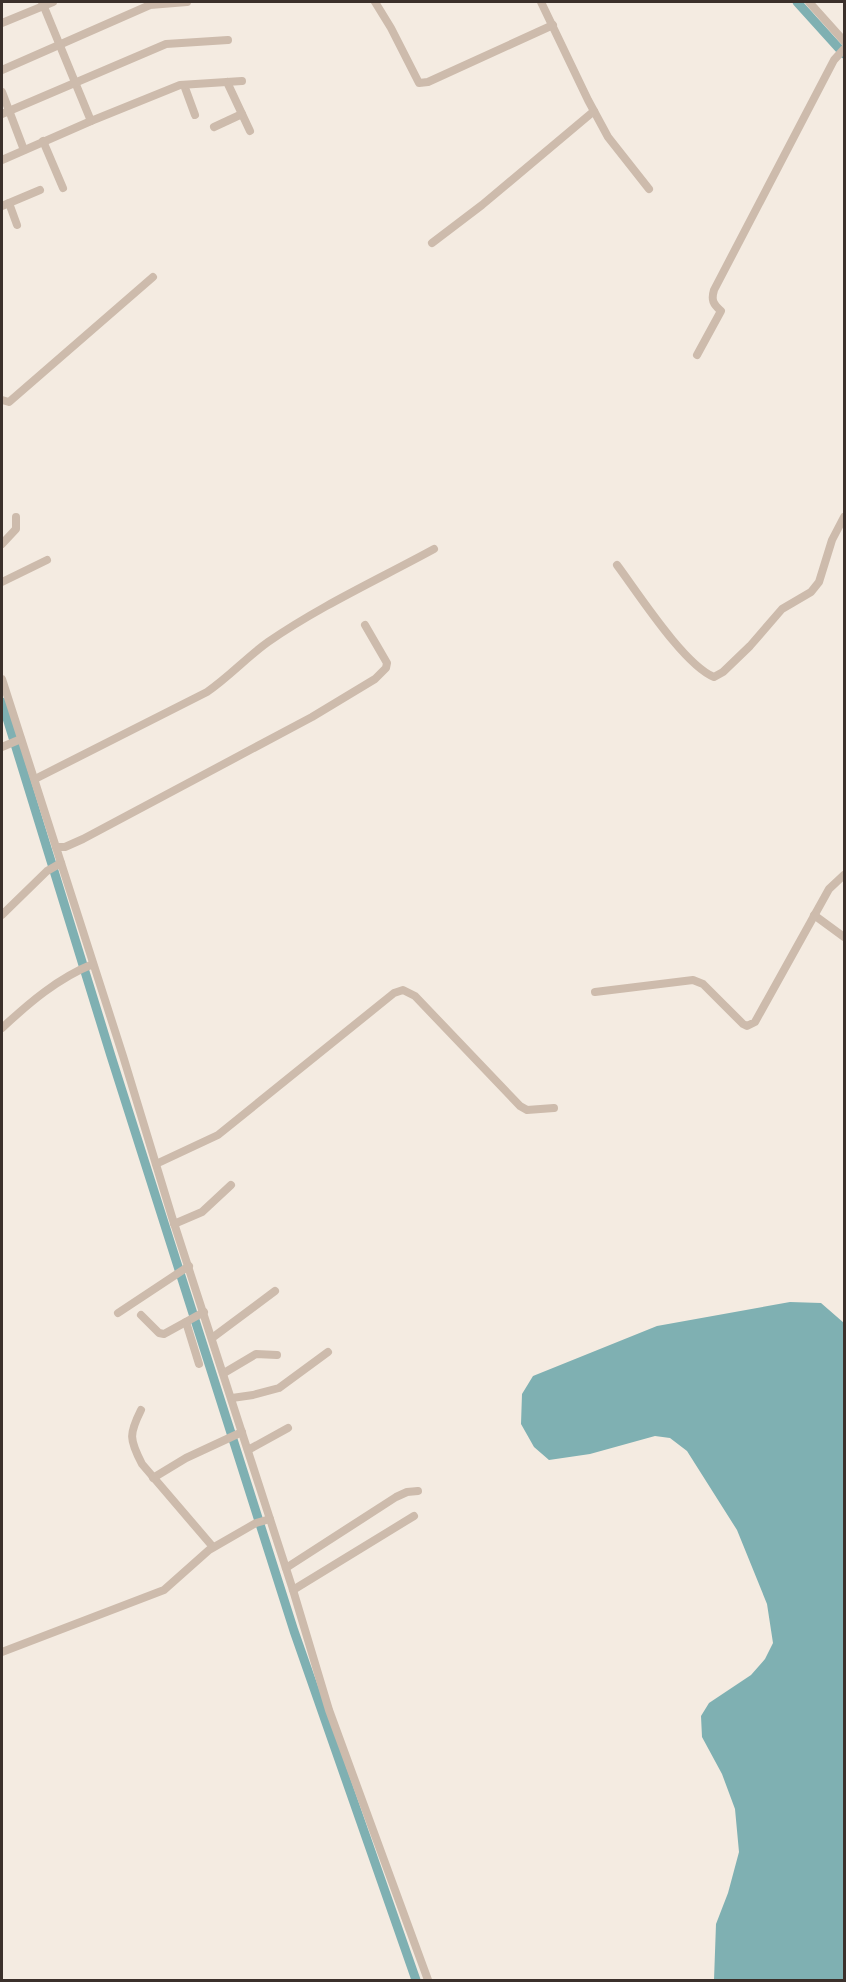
<svg xmlns="http://www.w3.org/2000/svg" width="846" height="1982" font-family="Lato,sans-serif">
  <rect width="100%" height="100%" fill="#f4ebe1"/>
  <path fill="#7fb0b2" d="M790,1302L821,1303L844,1323V1980H714L716,1924L728,1893L739,1852L735,1809L722,1774L702,1737L701,1716L709,1703L751,1675L765,1659L773,1643L767,1604L737,1530L687,1451L670,1438L655,1436L590,1454L549,1460L534,1447L521,1424L522,1394L533,1376L657,1326Z"/>
  <g fill="none" stroke-linecap="round" stroke-linejoin="round">
    <g stroke="#7fb0b2" stroke-width="9">
      <path d="M797,2L844,54"/>
      <path d="M2,702L111,1056L294,1631L416,1980"/>
    </g>
    <g stroke="#cdbbac" stroke-width="8">
      <path d="M42,2L91,121"/>
      <path d="M375,2L391,28L419,83L428,82L553,25"/>
      <path d="M541,2L588,100L608,137L649,189"/>
      <path d="M809,2L844,41"/>
      <path d="M2,23L53,2"/>
      <path d="M2,70L150,5L187,2"/>
      <path d="M227,82L250,131"/>
      <path d="M184,85L195,115"/>
      <path d="M2,92L24,150"/>
      <path d="M2,114L166,44L228,40"/>
      <path d="M214,127L242,114"/>
      <path d="M43,141L63,188"/>
      <path d="M2,160L91,121L180,85L242,81"/>
      <path d="M9,203L17,225"/>
      <path d="M2,206L40,190"/>
      <path d="M432,243L482,205L594,111"/>
      <path d="M697,355L721,311C713,304 711,300 714,290L834,60L844,49"/>
      <path d="M2,400L9,402L153,277"/>
      <path d="M2,544L16,529V517"/>
      <path d="M617,565C638,593 684,665 714,677L723,672L750,646L782,609L811,592L819,582L832,540L844,517"/>
      <path d="M2,582L47,560"/>
      <path d="M2,679L123,1056L172,1217L293,1590L329,1710L428,1980"/>
      <path d="M2,747L21,739"/>
      <path d="M35,779L207,692C229,677 247,657 268,642C320,606 379,579 434,549"/>
      <path d="M56,847H65L83,839L312,717L375,679L386,668L387,663L365,625"/>
      <path d="M2,915L47,871L61,863"/>
      <path d="M814,915L844,937"/>
      <path d="M595,992L693,980L703,984L743,1024L747,1026L755,1022L829,889L844,875"/>
      <path d="M2,1028C29,1003 58,978 93,964"/>
      <path d="M156,1164L218,1135L394,993L403,990L415,996L520,1106L527,1110L554,1108"/>
      <path d="M174,1224L202,1212L231,1185"/>
      <path d="M118,1313L189,1266"/>
      <path d="M141,1315L159,1333L164,1334L204,1312"/>
      <path d="M186,1322L199,1364"/>
      <path d="M212,1338L275,1291"/>
      <path d="M224,1373L256,1354L277,1355"/>
      <path d="M232,1398L253,1395L279,1388L328,1352"/>
      <path d="M141,1410C129,1434 129,1439 142,1464L213,1547"/>
      <path d="M248,1450L288,1428"/>
      <path d="M153,1478L186,1458L242,1432"/>
      <path d="M286,1568L396,1497L407,1492L418,1491"/>
      <path d="M293,1590L414,1516"/>
      <path d="M2,1652L164,1590L209,1550L256,1523L270,1519"/>
    </g>
  </g>
  <rect width="846" height="1982" fill="none" stroke="#3b302b" stroke-width="6"/>
</svg>
